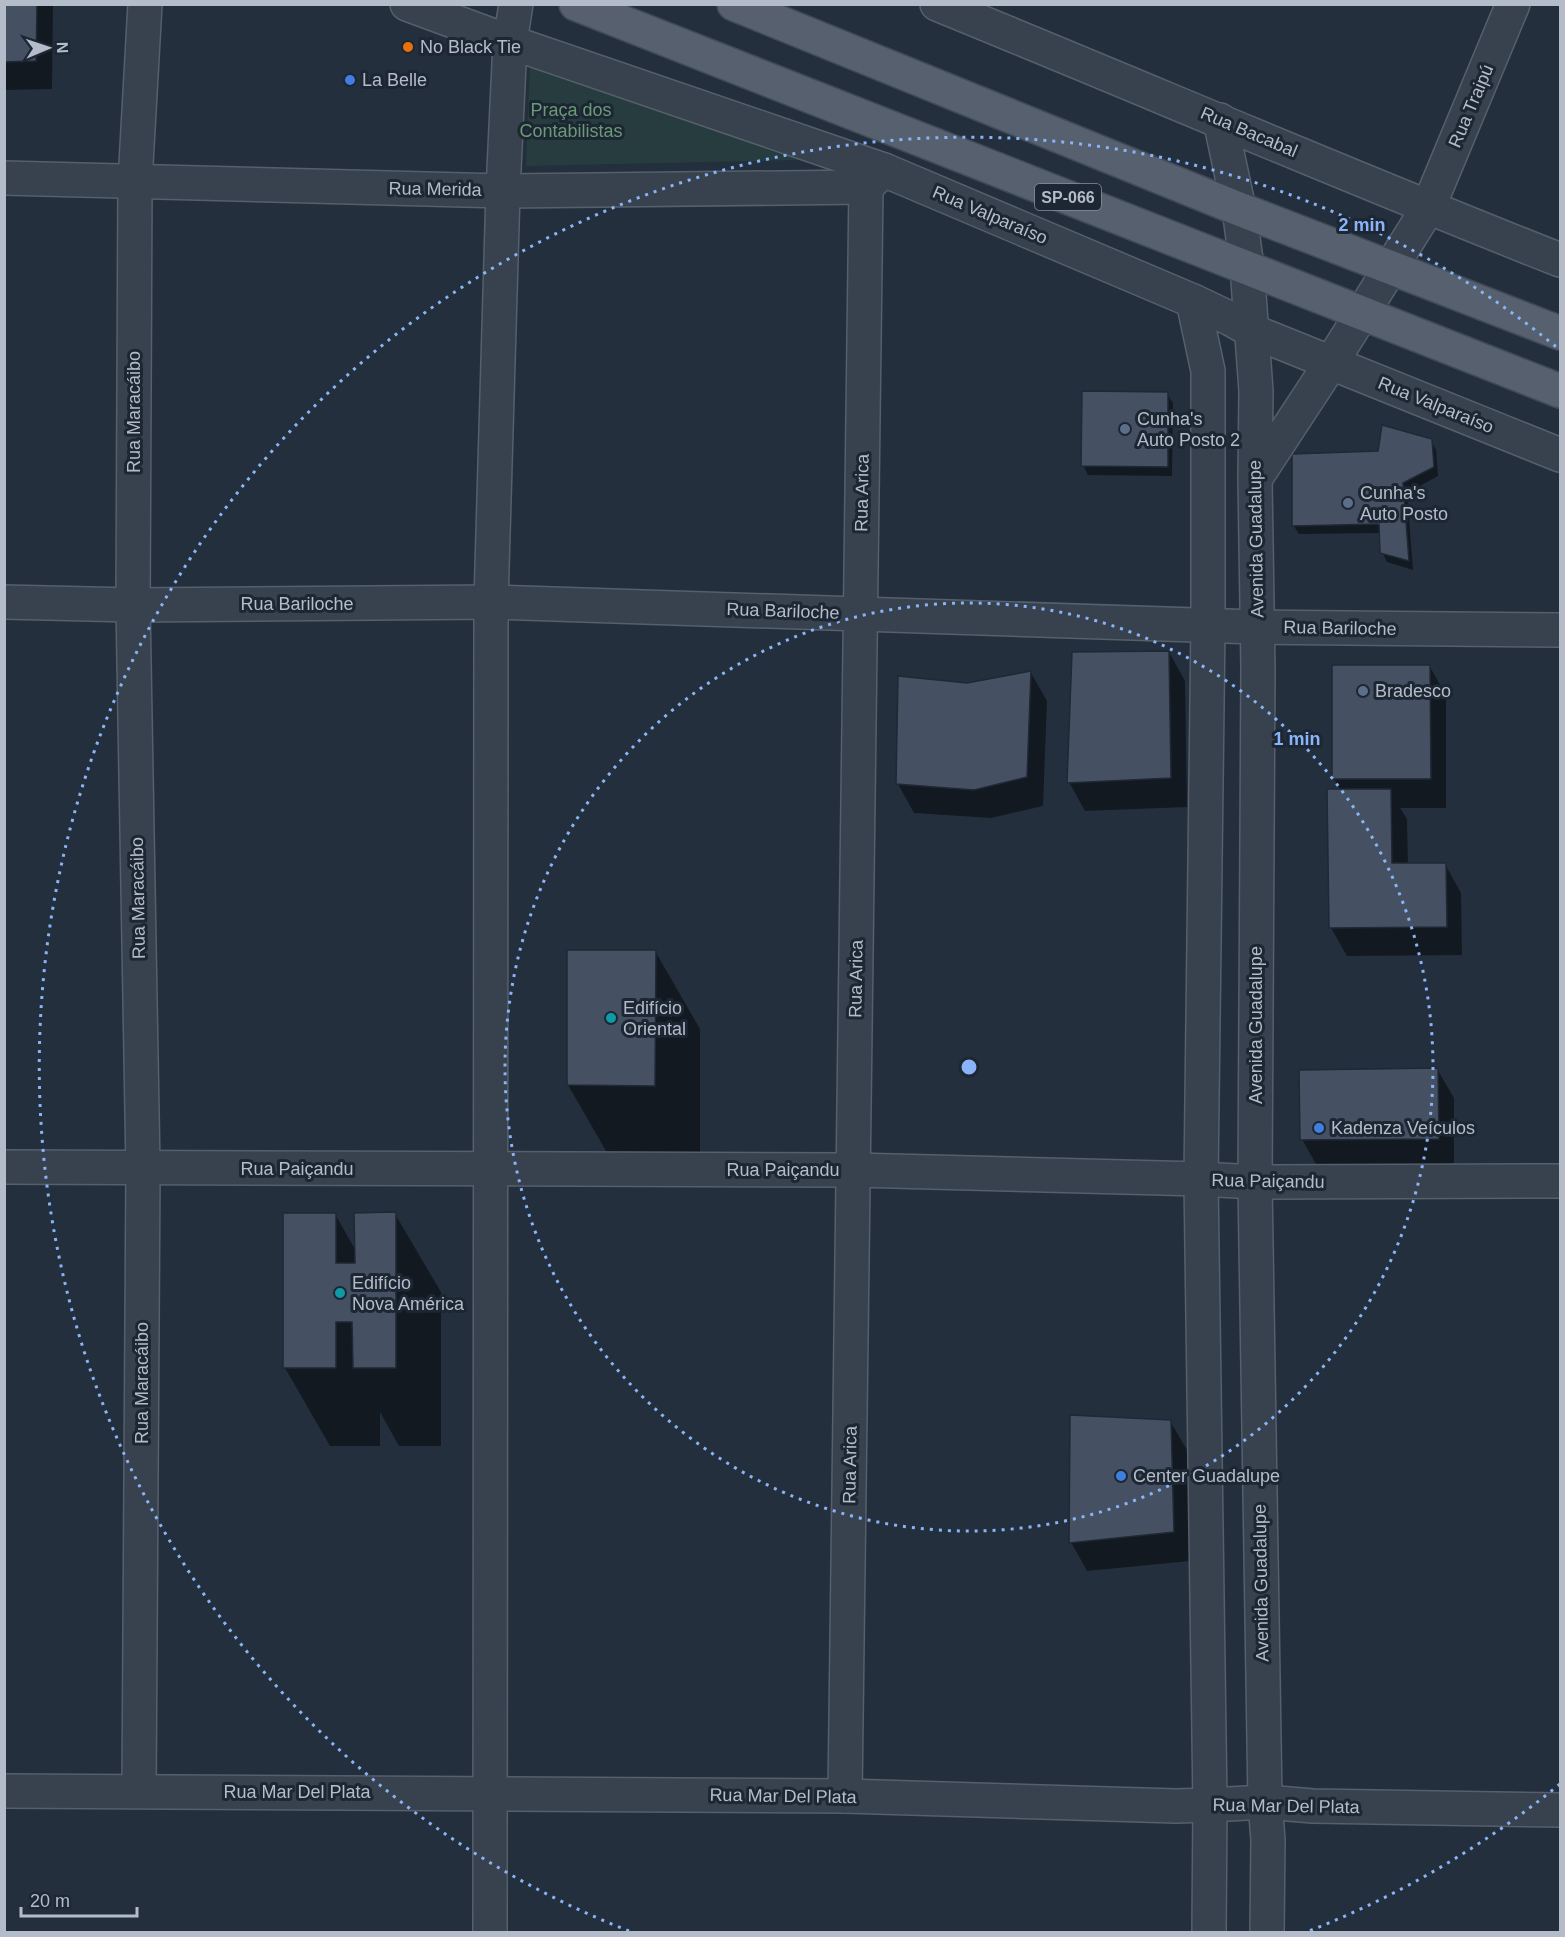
<svg xmlns="http://www.w3.org/2000/svg" width="1565" height="1937" font-family="Arial,sans-serif">
  <rect width="100%" height="100%" fill="#242f3e"/>
  <path fill="#263c3f" d="M530,60L800,160L526,166Z"/>
  <g fill="#0007">
    <path d="M4,4H53L52,89L4,90Z"/>
    <path d="M1167,394L1173,403L1172,476L1088,475L1083,465Z"/>
    <path d="M1431,441L1436,450L1438,476L1407,493L1413,570L1387,562L1382,552L1381,533L1299,534L1293,525L1379,452Z"/>
    <path d="M1169,652L1185,681L1187,807L1085,811L1069,782Z"/>
    <path d="M1430,667L1446,695V808H1400L1407,819L1408,865L1445,864L1461,893L1462,955L1347,956L1331,928L1341,791L1334,779Z"/>
    <path d="M1031,673L1047,701L1043,806L991,818L914,813L898,784Z"/>
    <path d="M655,951L700,1029V1164L613,1163L568,1085Z"/>
    <path d="M1437,1069L1454,1098V1167L1318,1168L1302,1139Z"/>
    <path d="M335,1214L356,1251L395,1214L441,1292V1446H399L380,1412V1446H330L285,1368Z"/>
    <path d="M1170,1421L1187,1450L1190,1561L1087,1571L1071,1542Z"/>
  </g>
  <g fill="#455162" stroke="#1f2835" stroke-width="1.5">
    <path d="M4,4H37L36,61L4,62Z"/>
    <path d="M1082,391L1168,392V467L1081,466Z"/>
    <path d="M1382,425L1432,439L1434,467L1403,483L1409,561L1380,553L1379,524L1292,526V454L1378,451Z"/>
    <path d="M1169,651L1171,778L1067,783L1072,652Z"/>
    <path d="M1332,665H1430L1431,779H1332Z"/>
    <path d="M1031,671L1027,777L974,790L896,784L898,676L967,683Z"/>
    <path d="M1327,789H1391L1392,863H1446L1447,927L1329,928Z"/>
    <path d="M567,950H656L655,1086L567,1085Z"/>
    <path d="M1438,1068L1439,1139L1300,1140L1299,1070Z"/>
    <path d="M396,1212V1368H353L352,1322H336V1368H283V1213H336V1263H355L354,1213Z"/>
    <path d="M1070,1415L1171,1420L1174,1532L1069,1543Z"/>
  </g>
  <g fill="none" stroke-linecap="round" stroke-linejoin="round">
    <g stroke="#565f6c" stroke-width="36">
      <g id="minor">
        <path d="M1331,363L1428,208L1513,4"/>
        <path d="M4,602L133,605L491,602L1257,627L1560,630"/>
        <path d="M4,1167L854,1170L1201,1179L1255,1182L1560,1181"/>
        <path d="M4,1791L845,1796L1176,1806L1210,1805"/>
        <path d="M139,1791L143,1169L133,605L135,182L145,4"/>
        <path d="M845,1796L866,187"/>
        <path d="M490,1932L491,602L503,191"/>
      </g>
    </g>
    <g stroke="#565f6c" stroke-width="36">
      <g id="tertiary">
        <path d="M407,4L510,42L884,170L1193,301L1231,319L1252,331L1560,455"/>
        <path d="M937,4C1145,89 1352,178 1560,260"/>
        <path d="M1220,120L1239,209L1247,267L1256,391L1255,479L1258,668L1255,1182L1265,1802L1268,1840L1267,1932"/>
        <path d="M4,178L503,191L866,187L884,170"/>
        <path d="M503,191L510,42L516,4"/>
        <path d="M1193,301L1208,371V624L1201,1179L1210,1805L1209,1932"/>
        <path d="M1255,479L1331,363"/>
        <path d="M1210,1805L1265,1802L1313,1806L1560,1810"/>
      </g>
    </g>
    <g stroke="#414a57" stroke-width="36">
      <g id="primary">
        <path d="M576,4L1560,391"/>
        <path d="M734,4L1239,209L1560,333"/>
      </g>
    </g>
    <use href="#minor" stroke="#38414e" stroke-width="33"/>
    <use href="#tertiary" stroke="#38414e" stroke-width="33"/>
    <use href="#primary" stroke="#56606e" stroke-width="33"/>
  </g>
  <g fill="none" stroke="#8ab4f8" stroke-width="3" stroke-dasharray="3 6">
    <circle cx="969" cy="1067" r="464"/>
    <path d="M1560 1784A929 929 0 0 1 1309 1931M629 1931A929 929 0 1 1 1560 350"/>
  </g>
  <circle fill="#e8710a" stroke="#1d2633" stroke-width="2" cx="408" cy="47" r="6"/>
  <g fill="#3f7fe0" stroke="#1d2633" stroke-width="2">
    <circle cx="350" cy="80" r="6"/>
    <circle cx="1319" cy="1128" r="6"/>
    <circle cx="1121" cy="1476" r="6"/>
  </g>
  <g fill="#5c6f8a" stroke="#1d2633" stroke-width="2">
    <circle cx="1125" cy="429" r="6"/>
    <circle cx="1348" cy="503" r="6"/>
    <circle cx="1363" cy="691" r="6"/>
  </g>
  <g fill="#0f9aa8" stroke="#1d2633" stroke-width="2">
    <circle cx="611" cy="1018" r="6"/>
    <circle cx="340" cy="1293" r="6"/>
  </g>
  <g text-anchor="middle" dominant-baseline="central" stroke-width="6" stroke-linejoin="round" paint-order="stroke">
    <rect fill="#1d2633" stroke="#878f9c" stroke-width="1.5" x="1035" y="184" width="66" height="26" rx="4.5"/>
    <g font-size="16" font-weight="bold" fill="#b4bcc9">
      <text x="1068" y="197">SP-066</text>
    </g>
    <g font-size="18" fill="#b4bcc9" stroke="#1d2633" text-anchor="start">
      <text x="420" y="47">No Black Tie</text>
      <text x="362" y="80">La Belle</text>
      <text x="1137" y="419">Cunha's<tspan x="1137" dy="21">Auto Posto 2</tspan></text>
      <text x="1360" y="493">Cunha's<tspan x="1360" dy="21">Auto Posto</tspan></text>
      <text x="1375" y="691">Bradesco</text>
      <text x="623" y="1008">Edifício<tspan x="623" dy="21">Oriental</tspan></text>
      <text x="1331" y="1128">Kadenza Veículos</text>
      <text x="352" y="1283">Edifício<tspan x="352" dy="21">Nova América</tspan></text>
      <text x="1133" y="1476">Center Guadalupe</text>
    </g>
    <g font-size="18" fill="#b4bcc9" stroke="#1d2633">
      <text transform="translate(1471 106) rotate(-67)">Rua Traipú</text>
      <text transform="translate(1249 132) rotate(23)">Rua Bacabal</text>
      <text transform="translate(435 189) rotate(1)">Rua Merida</text>
      <text transform="translate(990 215) rotate(23)">Rua Valparaíso</text>
      <text transform="translate(1436 405) rotate(22)">Rua Valparaíso</text>
      <text transform="translate(134 412) rotate(-90)">Rua Maracáibo</text>
      <text transform="translate(862 493) rotate(-89)">Rua Arica</text>
      <text transform="translate(1256 539) rotate(-91)">Avenida Guadalupe</text>
      <text x="297" y="604">Rua Bariloche</text>
      <text transform="translate(783 611) rotate(2)">Rua Bariloche</text>
      <text transform="translate(1340 628) rotate(1)">Rua Bariloche</text>
      <text transform="translate(138 898) rotate(-91)">Rua Maracáibo</text>
      <text transform="translate(856 979) rotate(-89)">Rua Arica</text>
      <text transform="translate(1256 1025) rotate(-90)">Avenida Guadalupe</text>
      <text x="297" y="1169">Rua Paiçandu</text>
      <text x="783" y="1170">Rua Paiçandu</text>
      <text transform="translate(1268 1181) rotate(1)">Rua Paiçandu</text>
      <text transform="translate(142 1383) rotate(-90)">Rua Maracáibo</text>
      <text transform="translate(850 1465) rotate(-89)">Rua Arica</text>
      <text transform="translate(1261 1583) rotate(-91)">Avenida Guadalupe</text>
      <text x="297" y="1792">Rua Mar Del Plata</text>
      <text transform="translate(783 1796) rotate(1)">Rua Mar Del Plata</text>
      <text transform="translate(1286 1806) rotate(1)">Rua Mar Del Plata</text>
    </g>
    <g font-size="18" fill="#6b9a76" stroke="#1d2633">
      <text x="571" y="110">Praça dos<tspan x="571" dy="21">Contabilistas</tspan></text>
    </g>
  </g>
  <circle cx="969" cy="1067" r="9" fill="#8ab4f8" stroke="#1d2633" stroke-width="3"/>
  <g font-size="18" text-anchor="middle" font-weight="bold" fill="#8ab4f8" stroke="#1d2633" stroke-width="6" stroke-linejoin="round" paint-order="stroke">
    <text x="1362" y="231">2 min</text>
    <text x="1297" y="745">1 min</text>
  </g>
  <rect width="1565" height="1937" fill="none" stroke="#b4bcc9" stroke-width="12"/>
  <g transform="translate(48 48) rotate(88)" stroke="#1d2633" stroke-width="4.5" paint-order="stroke">
  <path d="M0-4.5L10 22L0 15L-10 22Z" fill="#b4bcc9"/>
  <text y="-9" font-size="16" font-weight="bold" text-anchor="middle" fill="#b4bcc9">N</text>
  </g>
  <path d="M21 1907v9h116v-9" fill="none" stroke="#b4bcc9" stroke-width="3"/>
  <text x="30" y="1907" font-size="18" fill="#b4bcc9" stroke="#1d2633" stroke-width="4.5" paint-order="stroke">20 m</text>
</svg>
